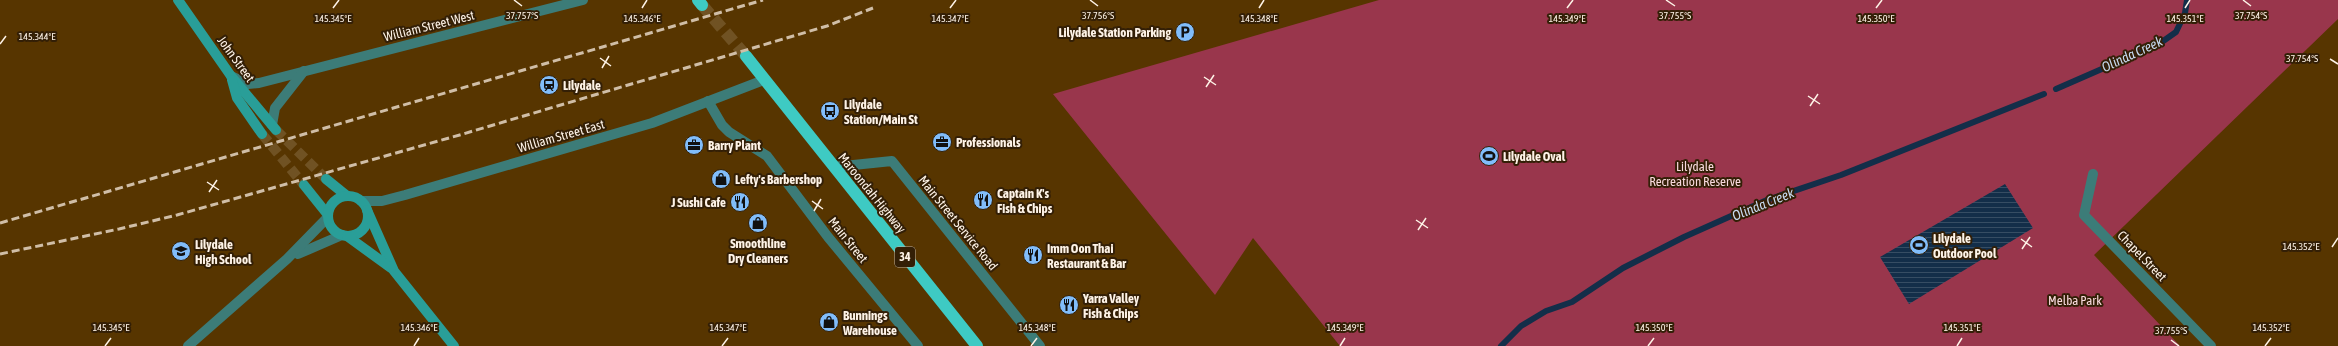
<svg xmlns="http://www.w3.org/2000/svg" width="2338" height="346" font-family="'Asap Condensed',sans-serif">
  <defs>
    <pattern id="water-rules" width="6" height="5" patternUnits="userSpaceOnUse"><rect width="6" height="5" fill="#132e49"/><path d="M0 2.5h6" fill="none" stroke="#364d63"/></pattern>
  </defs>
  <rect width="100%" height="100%" fill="#573500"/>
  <path fill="#99364c" d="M1379,0H2338V19L2094,255L2180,346H1340L1253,238L1215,295L1053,94Z"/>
  <path fill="url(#water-rules)" d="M2005,184L2033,228L1909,304L1880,257Z"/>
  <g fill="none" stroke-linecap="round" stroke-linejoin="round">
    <g stroke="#132e49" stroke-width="6">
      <path d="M2056,89L2159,44L2176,32L2185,13L2187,0"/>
      <path d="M1501,346L1521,326L1546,311L1572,302L1623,268L1684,237L1767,200L1841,175L2044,94"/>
    </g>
    <g stroke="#705223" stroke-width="10" stroke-dasharray="10 5" stroke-linecap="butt">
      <path d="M276,130L326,179"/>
      <path d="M262,134L304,185"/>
    </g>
    <path stroke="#705223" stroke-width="12" stroke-dasharray="12 6" stroke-linecap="butt" d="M702,5L746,56"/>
    <g stroke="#3c7c78" stroke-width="10">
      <path d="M231,76L248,84L259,83L583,0"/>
      <path d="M708,101L722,125L729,132L767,156L828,237L918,346"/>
      <path d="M272,125L275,108L304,71"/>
      <path d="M834,167L892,161L1040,346"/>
      <path d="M2093,174L2084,215L2211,346"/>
      <path d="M361,201H382L405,195L652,123L764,80"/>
      <path d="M298,254L342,235"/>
      <path d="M188,346L287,259L328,217"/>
    </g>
    <g stroke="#299e98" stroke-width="10">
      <path d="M178,0L231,76L276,130"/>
      <path d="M232,80L237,98L262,134"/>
      <path d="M326,179L347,196"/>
      <path d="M304,185L328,215"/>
      <circle cx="348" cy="216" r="20"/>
      <path d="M367,210L394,271L454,346"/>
      <path d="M347,236L391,268"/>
    </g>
    <g stroke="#3ecac3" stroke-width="12">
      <path d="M698,0L702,5"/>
      <path d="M746,56L977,346"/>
    </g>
    <g stroke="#d0bea7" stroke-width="3" stroke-dasharray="8 4" stroke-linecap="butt">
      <path d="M0,223L763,0"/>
      <path d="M0,254L119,229L177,215L463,134L827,26L873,8"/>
    </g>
  </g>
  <path fill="none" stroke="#fef3e7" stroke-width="1.5" d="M514,0L522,6M1090,0L1098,6M1666,0L1675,6M2243,0L2251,6M333,8L339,0M642,8L647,0M950,8L956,0M1259,8L1264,0M1567,8L1573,0M1876,8L1882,0M2185,8L2190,0M0,44L6,36M600,58L611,66M2330,59L2338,64M602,68L609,56M1204,77L1216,85M1206,87L1214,75M1808,96L1820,104M1810,106L1818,94M207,182L219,190M209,192L217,180M812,201L823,209M814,211L821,199M1416,220L1428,228M1418,230L1426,218M2021,239L2032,247M2332,247L2338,238M2022,249L2030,237M2171,340L2179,346M105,346L111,338M414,346L419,338M722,346L728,338M1031,346L1037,338M1340,346L1345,338M1648,346L1654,338M1957,346L1962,338M2265,346L2271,338"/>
  <defs>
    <g id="parking-disc" transform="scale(1)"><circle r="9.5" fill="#81bdfa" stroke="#331f06"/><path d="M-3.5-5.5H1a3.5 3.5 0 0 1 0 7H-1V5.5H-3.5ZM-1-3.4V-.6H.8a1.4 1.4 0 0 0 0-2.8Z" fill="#111"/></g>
    <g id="station-disc" transform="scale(1)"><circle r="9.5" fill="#81bdfa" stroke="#331f06"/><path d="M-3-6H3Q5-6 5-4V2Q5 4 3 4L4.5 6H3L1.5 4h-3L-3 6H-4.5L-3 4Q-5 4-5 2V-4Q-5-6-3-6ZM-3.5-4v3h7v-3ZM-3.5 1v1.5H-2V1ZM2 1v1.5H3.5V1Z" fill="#111"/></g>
    <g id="bus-disc" transform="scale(1)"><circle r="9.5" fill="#81bdfa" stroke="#331f06"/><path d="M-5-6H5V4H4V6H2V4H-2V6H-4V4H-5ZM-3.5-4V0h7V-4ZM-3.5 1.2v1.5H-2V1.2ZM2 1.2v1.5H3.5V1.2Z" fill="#111"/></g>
    <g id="office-disc" transform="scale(1)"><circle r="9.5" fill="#81bdfa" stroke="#331f06"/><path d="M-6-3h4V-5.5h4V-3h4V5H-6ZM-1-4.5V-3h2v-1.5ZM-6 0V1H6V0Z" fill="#111"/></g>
    <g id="stadium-disc" transform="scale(1)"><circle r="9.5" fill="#81bdfa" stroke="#331f06"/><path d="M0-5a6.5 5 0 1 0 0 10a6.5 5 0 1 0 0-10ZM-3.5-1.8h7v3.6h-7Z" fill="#111"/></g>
    <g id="shop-disc" transform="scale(1)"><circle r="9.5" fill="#81bdfa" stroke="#331f06"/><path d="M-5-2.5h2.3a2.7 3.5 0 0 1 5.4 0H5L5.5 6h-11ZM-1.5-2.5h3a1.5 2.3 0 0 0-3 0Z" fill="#111"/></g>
    <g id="restaurant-disc" transform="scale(1)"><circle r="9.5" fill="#81bdfa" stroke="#331f06"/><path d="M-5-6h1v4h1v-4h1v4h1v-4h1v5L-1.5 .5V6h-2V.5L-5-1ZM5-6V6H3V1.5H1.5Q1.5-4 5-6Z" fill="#111"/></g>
    <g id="school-disc" transform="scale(1)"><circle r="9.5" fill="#81bdfa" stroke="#331f06"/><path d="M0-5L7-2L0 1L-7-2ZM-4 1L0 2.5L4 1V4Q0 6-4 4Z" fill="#111"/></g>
  </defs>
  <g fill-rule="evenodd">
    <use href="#parking-disc" x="1185" y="32"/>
    <use href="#station-disc" x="549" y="85"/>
    <use href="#bus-disc" x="830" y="111"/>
    <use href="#office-disc" x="942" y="142"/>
    <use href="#office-disc" x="694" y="145"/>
    <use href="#stadium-disc" x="1489" y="156"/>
    <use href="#shop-disc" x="721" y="179"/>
    <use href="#restaurant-disc" x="983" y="200"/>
    <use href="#restaurant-disc" x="740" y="202"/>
    <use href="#shop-disc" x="758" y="223"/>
    <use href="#stadium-disc" x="1919" y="245"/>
    <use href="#school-disc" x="181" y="251"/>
    <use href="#restaurant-disc" x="1033" y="255"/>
    <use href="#restaurant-disc" x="1069" y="305"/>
    <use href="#shop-disc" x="829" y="322"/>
  </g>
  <g text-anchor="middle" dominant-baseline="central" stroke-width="4" stroke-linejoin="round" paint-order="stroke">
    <rect fill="#331f06" stroke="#c1b3a4" stroke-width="1" x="895" y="247" width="20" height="20" rx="3"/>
    <g font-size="12" font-weight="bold" fill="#fef3e7">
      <text x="905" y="257">34</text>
    </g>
    <g font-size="13" fill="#fef3e7" stroke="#331f06">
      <text transform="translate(429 26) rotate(-14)">William Street West</text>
      <text transform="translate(236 59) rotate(54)">John Street</text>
      <text transform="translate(561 136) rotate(-16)">William Street East</text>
      <text transform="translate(872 193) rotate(51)">Maroondah Highway</text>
      <text transform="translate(958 223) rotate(51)">Main Street Service Road</text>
      <text transform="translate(848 240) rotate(51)">Main Street</text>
      <text transform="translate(2142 256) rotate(46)">Chapel Street</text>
    </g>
    <g font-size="13" font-weight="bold" fill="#fef3e7" stroke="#331f06" text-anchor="start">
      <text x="1171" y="32" text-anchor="end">Lilydale Station Parking</text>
      <text x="563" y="85">Lilydale</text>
      <text x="844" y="104">Lilydale<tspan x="844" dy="15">Station/Main St</tspan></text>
      <text x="956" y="142">Professionals</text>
      <text x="708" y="145">Barry Plant</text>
      <text x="1503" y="156">Lilydale Oval</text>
      <text x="735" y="179">Lefty's Barbershop</text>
      <text x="997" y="193">Captain K's<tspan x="997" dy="15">Fish &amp; Chips</tspan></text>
      <text x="726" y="202" text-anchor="end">J Sushi Cafe</text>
      <text x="1933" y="238">Lilydale<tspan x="1933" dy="15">Outdoor Pool</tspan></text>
      <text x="758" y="243" text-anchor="middle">Smoothline<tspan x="758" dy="15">Dry Cleaners</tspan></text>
      <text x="195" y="244">Lilydale<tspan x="195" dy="15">High School</tspan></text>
      <text x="1047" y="248">Imm Oon Thai<tspan x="1047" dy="15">Restaurant &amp; Bar</tspan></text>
      <text x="1083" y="298">Yarra Valley<tspan x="1083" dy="15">Fish &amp; Chips</tspan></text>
      <text x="843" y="315">Bunnings<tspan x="843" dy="15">Warehouse</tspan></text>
    </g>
    <g font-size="13" fill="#f9dade" stroke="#331f06">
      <text x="1695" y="166">Lilydale<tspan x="1695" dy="15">Recreation Reserve</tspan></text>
      <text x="2075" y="300">Melba Park</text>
    </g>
    <g font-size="14" font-style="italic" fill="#c7daef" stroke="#331f06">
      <text transform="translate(2132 54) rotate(-25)">Olinda Creek</text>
      <text transform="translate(1763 204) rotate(-22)">Olinda Creek</text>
    </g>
  </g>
  <g font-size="10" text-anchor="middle" fill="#fef3e7" stroke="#331f06" stroke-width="4" stroke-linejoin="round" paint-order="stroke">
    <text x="1675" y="19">37.755°S</text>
    <text x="522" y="19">37.757°S</text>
    <text x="1098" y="19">37.756°S</text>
    <text x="2251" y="19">37.754°S</text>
    <text x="333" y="22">145.345°E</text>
    <text x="642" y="22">145.346°E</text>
    <text x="950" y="22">145.347°E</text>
    <text x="1259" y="22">145.348°E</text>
    <text x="1567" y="22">145.349°E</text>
    <text x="1876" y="22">145.350°E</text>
    <text x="2185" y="22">145.351°E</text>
    <text x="37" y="40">145.344°E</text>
    <text x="2302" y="62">37.754°S</text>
    <text x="2301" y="250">145.352°E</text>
    <text x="111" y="331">145.345°E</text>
    <text x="419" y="331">145.346°E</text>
    <text x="728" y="331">145.347°E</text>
    <text x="1037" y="331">145.348°E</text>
    <text x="1345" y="331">145.349°E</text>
    <text x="1654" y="331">145.350°E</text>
    <text x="1962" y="331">145.351°E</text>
    <text x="2271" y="331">145.352°E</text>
    <text x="2171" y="334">37.755°S</text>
  </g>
</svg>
